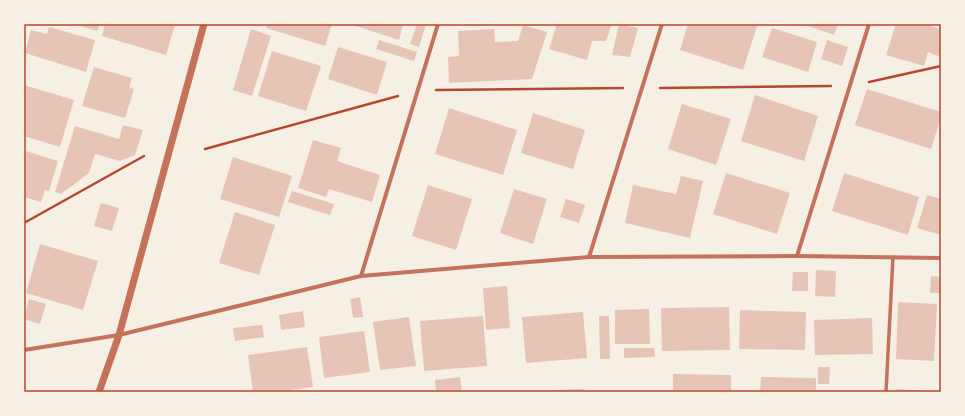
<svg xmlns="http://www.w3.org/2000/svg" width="965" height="416" font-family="'IBM Plex Sans',sans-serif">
  <rect width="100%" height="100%" fill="#f6efe4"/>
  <g fill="#e6c5b7">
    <path d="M74,24H100L97,31Z"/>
    <path d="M105,24H175L166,55L102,36Z"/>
    <path d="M267,24H332L325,46L266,28Z"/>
    <path d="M350,24H403L399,40Z"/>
    <path d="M417,24H426L419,47L410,44Z"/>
    <path d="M557,24H612L606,41H592L587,60L549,49Z"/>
    <path d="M619,24L638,28L630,57L612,55Z"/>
    <path d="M688,24H750L757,26L743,70L680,50Z"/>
    <path d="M802,24H838L834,35Z"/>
    <path d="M896,24H924L941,29V57L928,52L924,66L886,55Z"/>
    <path d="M523,25L547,32L532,79L449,83L448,57L459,56L458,31L494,29L495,42L518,41Z"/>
    <path d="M49,27L95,40L86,72L25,53L31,30L47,34Z"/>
    <path d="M772,28L817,42L808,72L762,57Z"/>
    <path d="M251,29L271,36L252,96L233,90Z"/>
    <path d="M379,40L417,52L414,61L376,49Z"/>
    <path d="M827,40L848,47L842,66L821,59Z"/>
    <path d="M338,47L387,62L377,95L328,79Z"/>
    <path d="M272,51L321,66L306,111L258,96Z"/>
    <path d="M94,67L132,78L129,87L134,89L125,118L82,106Z"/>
    <path d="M24,85L74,100L60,147L24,136Z"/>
    <path d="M867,89L941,112V117L931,149L855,125Z"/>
    <path d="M755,95L818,116L804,161L741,141Z"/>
    <path d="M682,104L731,119L716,165L668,149Z"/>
    <path d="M449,108L517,130L503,175L435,154Z"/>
    <path d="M533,113L585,130L573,169L521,153Z"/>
    <path d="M123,125L143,130L135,155L120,161L95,154L89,173L61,194L55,192L75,126L119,139Z"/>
    <path d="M313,140L341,148L337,161L380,175L372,202L329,189L326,197L298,188Z"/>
    <path d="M26,151L58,161L49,191L45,190L41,202L24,197V159Z"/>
    <path d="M233,157L292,176L279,217L220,199Z"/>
    <path d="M726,173L790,193L777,234L713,214Z"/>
    <path d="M844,173L919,197L908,235L832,211Z"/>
    <path d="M681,176L703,181L690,238L625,223L633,185L676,194Z"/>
    <path d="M428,185L472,199L456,250L412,236Z"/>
    <path d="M514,189L547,199L533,244L500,233Z"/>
    <path d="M292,191L334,204L330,215L288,202Z"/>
    <path d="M927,195L941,199V235L917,228Z"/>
    <path d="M566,199L585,205L579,223L560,217Z"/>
    <path d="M101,203L119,208L112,231L94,226Z"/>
    <path d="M235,212L275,225L259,275L219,263Z"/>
    <path d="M40,244L98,261L83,310L26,293Z"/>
    <path d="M816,270L836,271L835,297L815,296Z"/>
    <path d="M793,272H808V291H792Z"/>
    <path d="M931,276L941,277V293H930Z"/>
    <path d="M507,286L510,328L486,330L483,288Z"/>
    <path d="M360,297L363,317L353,318L350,299Z"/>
    <path d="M29,299L46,304L40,324L24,319Z"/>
    <path d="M898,302L937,304L934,361L896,359Z"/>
    <path d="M729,307L730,350L662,351L661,308Z"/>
    <path d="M649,309L650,344H615V310Z"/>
    <path d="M740,310L806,312L805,350L739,349Z"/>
    <path d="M303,311L305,327L281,330L279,315Z"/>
    <path d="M583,312L587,358L526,363L522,317Z"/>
    <path d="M483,316L487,366L424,371L420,321Z"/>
    <path d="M599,316H609L610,359H600Z"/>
    <path d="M409,317L416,366L380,370L373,322Z"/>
    <path d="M872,318L873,354L815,355L814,320Z"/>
    <path d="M262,325L264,337L235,341L233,328Z"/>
    <path d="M364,331L370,372L324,378L319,337Z"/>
    <path d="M307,347L313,387L276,392H253L248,355Z"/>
    <path d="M624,348H654L655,357L624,358Z"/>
    <path d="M818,367H830L829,384H818Z"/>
    <path d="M673,374L731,375V392H673Z"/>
    <path d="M460,377L462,392H436L435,380Z"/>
    <path d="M761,377L816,378V392H760Z"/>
    <path d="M584,389V392H553V390Z"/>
    <path d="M896,389L924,391V392H896Z"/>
  </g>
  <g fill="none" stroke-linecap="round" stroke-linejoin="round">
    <g stroke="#b5482f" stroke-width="2.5">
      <path d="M869,82L941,66"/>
      <path d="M660,88L831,86"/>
      <path d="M436,90L623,88"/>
      <path d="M205,149L398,96"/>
      <path d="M24,223L144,156"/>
    </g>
    <path stroke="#c5725c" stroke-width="3.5" d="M886,392L893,257"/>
    <g stroke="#c5725c" stroke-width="4">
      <path d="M797,256L869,24"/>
      <path d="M589,257L662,24"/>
      <path d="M361,276L438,24"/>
      <path d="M24,350L119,335L361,276L589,257L797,256L941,258"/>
    </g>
    <path stroke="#c5725c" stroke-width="7" d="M99,392L119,335L204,24"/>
  </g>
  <rect width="965" height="416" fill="none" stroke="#f6efe4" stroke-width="50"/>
  <rect x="25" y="25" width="915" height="366" fill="none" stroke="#b5482f" stroke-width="1.5"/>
</svg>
